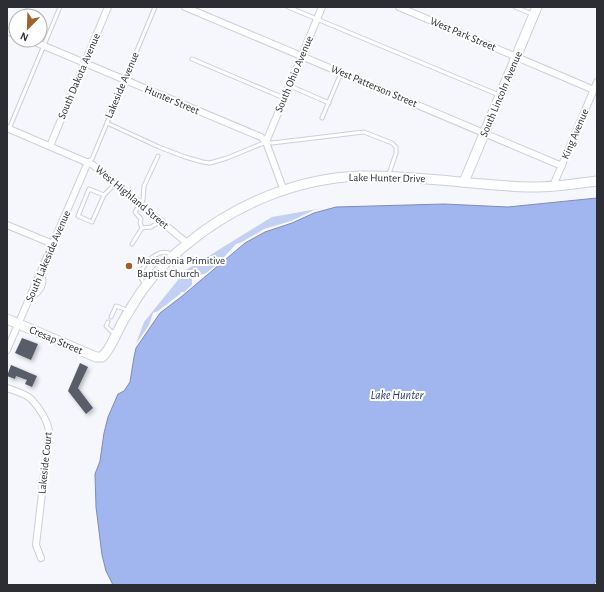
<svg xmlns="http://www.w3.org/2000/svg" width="604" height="592" font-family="'Alegreya Sans',sans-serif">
  <defs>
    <filter id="shadow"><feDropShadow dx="2" dy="2" stdDeviation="2" flood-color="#0004"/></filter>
  </defs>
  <rect width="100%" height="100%" fill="#f5f7fd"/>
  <path fill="#c3d0f3" d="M323,208L314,210L291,221L264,229L242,242L236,244C226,255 218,264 206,273C201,276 198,273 192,279V285L184,292H181L180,294L158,311L153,313L149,325L136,344L144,322L186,270L272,217Z"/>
  <path fill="#a1b5ee" stroke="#7e8cb6" d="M597,198V580L593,585H113L106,571L102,555L96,507L95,474L100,461L104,433L108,417L118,394L124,391L130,382L134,357L136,348L160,313L181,297L245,243L265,232L292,223L314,213L336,207L444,204L508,207Z"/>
  <g fill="#585d69" filter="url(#shadow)">
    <path d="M22,338L38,344L31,360L15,353Z"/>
    <path d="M80,363L88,367L78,388L93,408L86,414L68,391Z"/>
    <path d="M11,365L37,376L32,387L25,384L27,380L16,376L15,379L7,376Z"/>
  </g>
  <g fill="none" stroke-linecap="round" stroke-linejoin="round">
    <g stroke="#cacfdd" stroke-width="5">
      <g id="lane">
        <path d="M288,7L499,95"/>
        <path d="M515,7L532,14"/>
        <path d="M192,59L284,98"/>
        <path d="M290,86L329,103"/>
        <path d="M322,118L341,73"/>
        <path d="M107,123L159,147L185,157L203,162L210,163L227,158L266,142L272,143L364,132L392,143L396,147V153L389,174"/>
        <path d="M9,129L60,7"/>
        <path d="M88,162L92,159L155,7"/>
        <path d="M104,195L89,189L78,216L92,222L104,195L116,183"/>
        <path d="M142,228L140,223L141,219L135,212L143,200L144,186L158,156"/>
        <path d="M142,228L151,227L161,221"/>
        <path d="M132,244L142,228"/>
        <path d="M150,259C158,253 163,250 172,254"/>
        <path d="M145,284C138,277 141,269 147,263"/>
        <path d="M31,298C42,293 47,283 42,271"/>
        <path d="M111,317L116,306L127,310"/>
        <path d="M108,322L106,326L111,331L116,334"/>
      </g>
    </g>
    <g stroke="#cacfdd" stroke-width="8">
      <g id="street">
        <path d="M185,7L562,166"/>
        <path d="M399,7L594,90"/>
        <path d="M7,31L16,35"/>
        <path d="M30,40L261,137L266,142L284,191"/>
        <path d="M7,128L93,165L187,243"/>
        <path d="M266,142L322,7"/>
        <path d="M50,146L108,7"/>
        <path d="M553,186L597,82"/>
        <path d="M7,225L53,244"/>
        <path d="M7,350L88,162"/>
        <path d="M7,388C14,391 25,393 31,399C39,407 48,421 49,432L36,545L41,558"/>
      </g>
    </g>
    <g stroke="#cacfdd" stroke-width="11">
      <g id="secondary">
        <path d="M464,182L537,7"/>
        <path d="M7,319L96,357H102C110,350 114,338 119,329C123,320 129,311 134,303C147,281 167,260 187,244C235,204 298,178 361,176C417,175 472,185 528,187C551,188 574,184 597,181"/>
      </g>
    </g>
    <use href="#lane" stroke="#fff" stroke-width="3"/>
    <use href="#street" stroke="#fff" stroke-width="6"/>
    <use href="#secondary" stroke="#fff" stroke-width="9"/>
  </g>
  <circle fill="#a06229" stroke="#fff" stroke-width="1.5" cx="129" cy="266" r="4"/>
  <g text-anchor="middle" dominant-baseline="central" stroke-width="4" stroke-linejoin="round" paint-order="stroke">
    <g font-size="11" fill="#2c2e33" stroke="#fff">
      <text transform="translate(463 34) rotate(23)">West Park Street</text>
      <text transform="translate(294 74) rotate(-67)">South Ohio Avenue</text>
      <text transform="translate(79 76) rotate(-67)">South Dakota Avenue</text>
      <text transform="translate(122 85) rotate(-67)">Lakeside Avenue</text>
      <text transform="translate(374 86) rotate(23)">West Patterson Street</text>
      <text transform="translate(501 94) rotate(-67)">South Lincoln Avenue</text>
      <text transform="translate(172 100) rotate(23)">Hunter Street</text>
      <text transform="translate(575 134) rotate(-67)">King Avenue</text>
      <text transform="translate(387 178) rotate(1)">Lake Hunter Drive</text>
      <text transform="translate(132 197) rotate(40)">West Highland Street</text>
      <text transform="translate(48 256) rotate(-67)">South Lakeside Avenue</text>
      <text transform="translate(56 340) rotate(23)">Cresap Street</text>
      <text transform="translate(45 463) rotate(-84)">Lakeside Court</text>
    </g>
    <g font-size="11" fill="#2c2e33" stroke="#fff" text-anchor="start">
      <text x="137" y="260">Macedonia Primitive<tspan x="137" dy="13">Baptist Church</tspan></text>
    </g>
    <g font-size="12" font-style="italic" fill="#28387a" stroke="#fff">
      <text x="397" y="395">Lake Hunter</text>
    </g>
  </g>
  <rect width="604" height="592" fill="none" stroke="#2c2e33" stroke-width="16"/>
  <g transform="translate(28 28) rotate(203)"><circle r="19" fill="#ffffff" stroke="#ababad"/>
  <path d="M0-3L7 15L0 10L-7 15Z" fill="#a06229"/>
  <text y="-6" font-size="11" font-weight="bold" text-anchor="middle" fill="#2c2e33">N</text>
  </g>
</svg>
